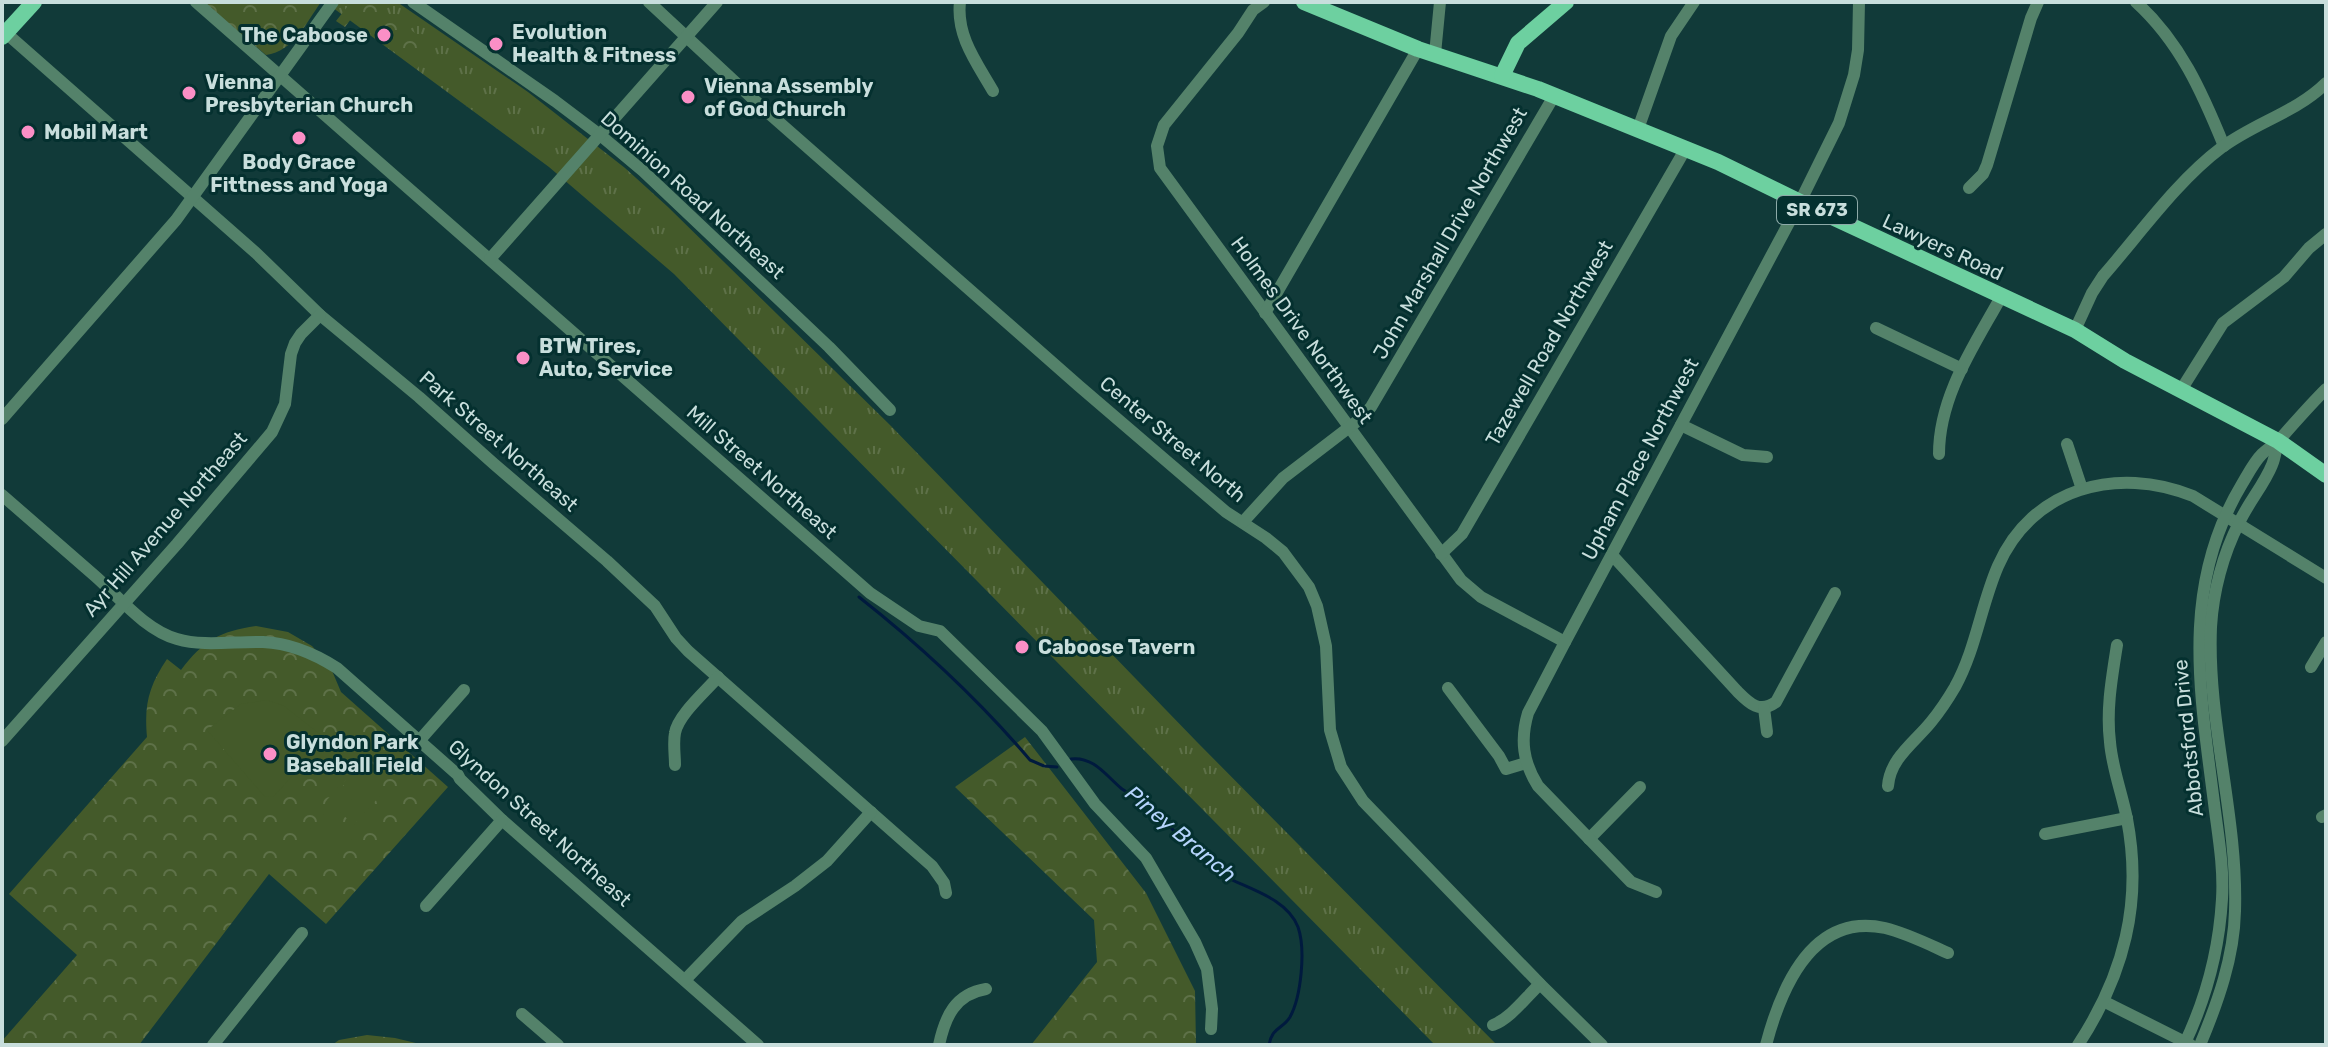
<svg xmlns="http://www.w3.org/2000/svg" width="2328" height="1047" font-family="Rubik,sans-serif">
  <defs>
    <pattern id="grass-tufts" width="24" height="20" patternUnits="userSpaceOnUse" patternTransform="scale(2)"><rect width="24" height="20" fill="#445a2a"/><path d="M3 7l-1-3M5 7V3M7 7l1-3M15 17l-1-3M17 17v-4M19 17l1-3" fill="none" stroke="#5e7148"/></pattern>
    <pattern id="forest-crowns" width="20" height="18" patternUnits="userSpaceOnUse" patternTransform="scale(2)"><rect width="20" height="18" fill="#445a2a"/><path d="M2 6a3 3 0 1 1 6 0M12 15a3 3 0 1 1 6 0" fill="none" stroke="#5e7148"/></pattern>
  </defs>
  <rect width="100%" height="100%" fill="#113a39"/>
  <path fill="url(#grass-tufts)" d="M325,2H397L528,92L625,168L668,207L891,426L1197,742L1497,1045H1435L674,274L549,167Z"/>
  <g fill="url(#forest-crowns)">
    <path d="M203,2H321C306,23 294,51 266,55Z"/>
    <path d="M351,2H373L434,47L417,69L351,19L345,27L336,21Z"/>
    <path d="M256,626L288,632L312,646L330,666L341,692L448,787L326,924L269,874L139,1045H2V1041L77,955L9,894L147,737C144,704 149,686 167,659L181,670C203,641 220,631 256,626Z"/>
    <path d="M1025,737L1146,893L1195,991L1196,1045H1031L1097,962L1094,920L955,787Z"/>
    <path d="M367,1035L395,1038L424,1045H332L339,1040Z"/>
  </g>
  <g fill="#445a2a">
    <path d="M267,700L284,706L326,739L274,796L265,797L207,730L241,704Z"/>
    <path d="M354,771L380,796L368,809L342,784Z"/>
    <path d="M338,787L365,812L354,825L327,800Z"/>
    <path d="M324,814L352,839L338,854L310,829Z"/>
  </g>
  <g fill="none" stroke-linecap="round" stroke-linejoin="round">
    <g stroke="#001a3e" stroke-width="3">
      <path d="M859,597C921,646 979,700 1030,760L1044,766L1057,767"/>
      <path d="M1071,759C1094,756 1107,777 1122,789C1132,796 1145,800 1153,808C1167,821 1177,837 1191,849C1200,857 1214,870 1224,876C1248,889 1287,898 1298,927C1306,950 1301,997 1290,1017C1283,1029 1272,1027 1269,1045"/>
    </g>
    <g stroke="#54826a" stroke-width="12">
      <path d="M196,2L870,593L919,626L940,631L1042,731L1095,804L1146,858L1195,942L1207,969L1212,1009L1211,1029"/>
      <path d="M413,2L555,101L600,135L643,171L829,347L890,410"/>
      <path d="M649,2L764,109L1079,386L1226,512L1266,538L1283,552L1309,587L1317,606L1326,646L1330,730L1341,767L1363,801L1540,984L1602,1045"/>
      <path d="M960,2C956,36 977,63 993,91"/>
      <path d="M1264,2L1253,10L1238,33L1164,125L1157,146L1160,168L1461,580L1481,597L1565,642"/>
      <path d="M2136,2C2180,42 2202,92 2224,146"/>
      <path d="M6,33L256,253L320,315L419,397L494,464L607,561L655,606L676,638L688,651L932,866L944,883L946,893"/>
      <path d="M1435,54L1440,2"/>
      <path d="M1638,129L1671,36L1694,2"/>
      <path d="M1969,188L1983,174L1987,165L2031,18L2038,2"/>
      <path d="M490,259L717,2"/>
      <path d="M1265,313L1418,49"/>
      <path d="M1876,328L1962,369"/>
      <path d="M2075,330L2092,293L2103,276C2139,235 2177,181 2221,148C2254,123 2297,112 2326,83"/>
      <path d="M2181,390L2223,323L2284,277L2309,248L2326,234"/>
      <path d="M2,419L176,220L333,2"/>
      <path d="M1681,425L1743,455L1767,457"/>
      <path d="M2067,444L2082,489"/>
      <path d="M1939,454C1939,396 1974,346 2001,297"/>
      <path d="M2,495C33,522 64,549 95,576C119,597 145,630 177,639C204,647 235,641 263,642C290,643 315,654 337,668L458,775L460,779L502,820L758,1045"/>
      <path d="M1243,522L1283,478L1360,419L1371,407L1554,96"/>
      <path d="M1441,554L1462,534L1686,148"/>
      <path d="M1612,555L1737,691C1749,703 1759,714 1776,702L1835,593"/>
      <path d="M2311,667L2326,642"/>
      <path d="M1448,688L1499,756L1506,769L1526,763"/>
      <path d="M1764,708L1767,732"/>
      <path d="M2,741L177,544L272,432L285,404L291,354L295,343L301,334L320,315"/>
      <path d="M419,741L464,690"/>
      <path d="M675,765C675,755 673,743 675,733C678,715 706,691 718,677"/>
      <path d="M1888,786C1890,758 1915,742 1931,722C1940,711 1948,699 1955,687C1976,649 1981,605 1998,566C2032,488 2117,465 2193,496L2326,578"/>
      <path d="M2322,817L2326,815"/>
      <path d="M2045,834L2127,818"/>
      <path d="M1589,839L1640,787"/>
      <path d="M1656,892L1631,882L1538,786C1523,762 1520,740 1528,713L1565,642L1800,202L1839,123L1854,75L1858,50L1859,2"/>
      <path d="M426,906L502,820"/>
      <path d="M685,980L742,921L795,886L827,861L871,812"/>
      <path d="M2105,1002L2191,1045"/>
      <path d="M522,1014L558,1045"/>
      <path d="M1493,1025C1511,1018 1526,997 1540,984"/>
      <path d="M213,1045L302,933"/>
      <path d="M939,1045C945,1017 955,994 986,989"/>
      <path d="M1766,1045C1781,988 1812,912 1885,928C1906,933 1928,944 1948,953"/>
      <path d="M2078,1045C2124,975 2143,902 2127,819C2122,793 2112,768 2110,742C2106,709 2112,677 2117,645"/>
      <path d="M2184,1045C2206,999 2219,951 2222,899C2224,867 2218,835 2214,803C2200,691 2180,587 2242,484C2248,474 2254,462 2262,454C2268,448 2276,444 2281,438C2296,421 2310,405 2326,389"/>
      <path d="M2200,1045C2218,1002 2234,957 2235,911C2238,816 2207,722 2211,627C2213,592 2223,554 2239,523C2248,503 2264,485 2272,465C2275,458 2276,449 2278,441"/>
    </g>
    <g stroke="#6dd0a0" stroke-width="16">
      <path d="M1304,2L1418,49L1538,89L1718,162L1800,202L2075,330L2125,361L2278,441L2326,475"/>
      <path d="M2,37L34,2"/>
      <path d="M1502,76L1518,43L1566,2"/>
    </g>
  </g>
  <g fill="#fb8fc6" stroke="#04302f" stroke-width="3">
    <circle cx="384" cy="35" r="8"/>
    <circle cx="496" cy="44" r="8"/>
    <circle cx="189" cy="93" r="8"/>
    <circle cx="688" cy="97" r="8"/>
    <circle cx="28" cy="132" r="8"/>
    <circle cx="299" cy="138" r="8"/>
    <circle cx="523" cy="358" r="8"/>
    <circle cx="1022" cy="647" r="8"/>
    <circle cx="270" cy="754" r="8"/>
  </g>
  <g text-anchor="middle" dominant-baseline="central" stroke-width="6" stroke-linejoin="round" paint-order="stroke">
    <rect fill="#04302f" stroke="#8daaa8" stroke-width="2" x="1777" y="196" width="80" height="28" rx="6"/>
    <g font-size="18" font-weight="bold" fill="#c8dedc">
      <text x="1817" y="210">SR 673</text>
    </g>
    <g font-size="20" font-weight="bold" fill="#c8dedc" stroke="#04302f" text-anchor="start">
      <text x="512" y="32">Evolution<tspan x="512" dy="23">Health &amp; Fitness</tspan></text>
      <text x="368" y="35" text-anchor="end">The Caboose</text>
      <text x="205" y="82">Vienna<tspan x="205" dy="23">Presbyterian Church</tspan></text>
      <text x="704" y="86">Vienna Assembly<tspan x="704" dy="23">of God Church</tspan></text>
      <text x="44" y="132">Mobil Mart</text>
      <text x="299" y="162" text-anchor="middle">Body Grace<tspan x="299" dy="23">Fittness and Yoga</tspan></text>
      <text x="539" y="346">BTW Tires,<tspan x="539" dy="23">Auto, Service</tspan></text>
      <text x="1038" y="647">Caboose Tavern</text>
      <text x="286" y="742">Glyndon Park<tspan x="286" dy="23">Baseball Field</tspan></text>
    </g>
    <g font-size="20" fill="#c8dedc" stroke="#04302f">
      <text transform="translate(693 195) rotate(42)">Dominion Road Northeast</text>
      <text transform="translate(1450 233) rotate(-60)">John Marshall Drive Northwest</text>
      <text transform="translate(1943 247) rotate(25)">Lawyers Road</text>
      <text transform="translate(1302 330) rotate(54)">Holmes Drive Northwest</text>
      <text transform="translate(1549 343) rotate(-60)">Tazewell Road Northwest</text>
      <text transform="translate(1173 439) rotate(40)">Center Street North</text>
      <text transform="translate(499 441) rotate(41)">Park Street Northeast</text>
      <text transform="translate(1640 459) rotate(-62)">Upham Place Northwest</text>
      <text transform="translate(762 472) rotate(41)">Mill Street Northeast</text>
      <text transform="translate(165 524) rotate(-49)">Ayr Hill Avenue Northeast</text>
      <text transform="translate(2188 738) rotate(-96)">Abbotsford Drive</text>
      <text transform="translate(540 823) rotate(42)">Glyndon Street Northeast</text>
    </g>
    <g font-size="22" font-style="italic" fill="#b5d4fc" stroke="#04302f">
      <text transform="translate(1181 834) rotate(40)">Piney Branch</text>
    </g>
  </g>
  <rect width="2328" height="1047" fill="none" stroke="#c8dedc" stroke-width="8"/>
</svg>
